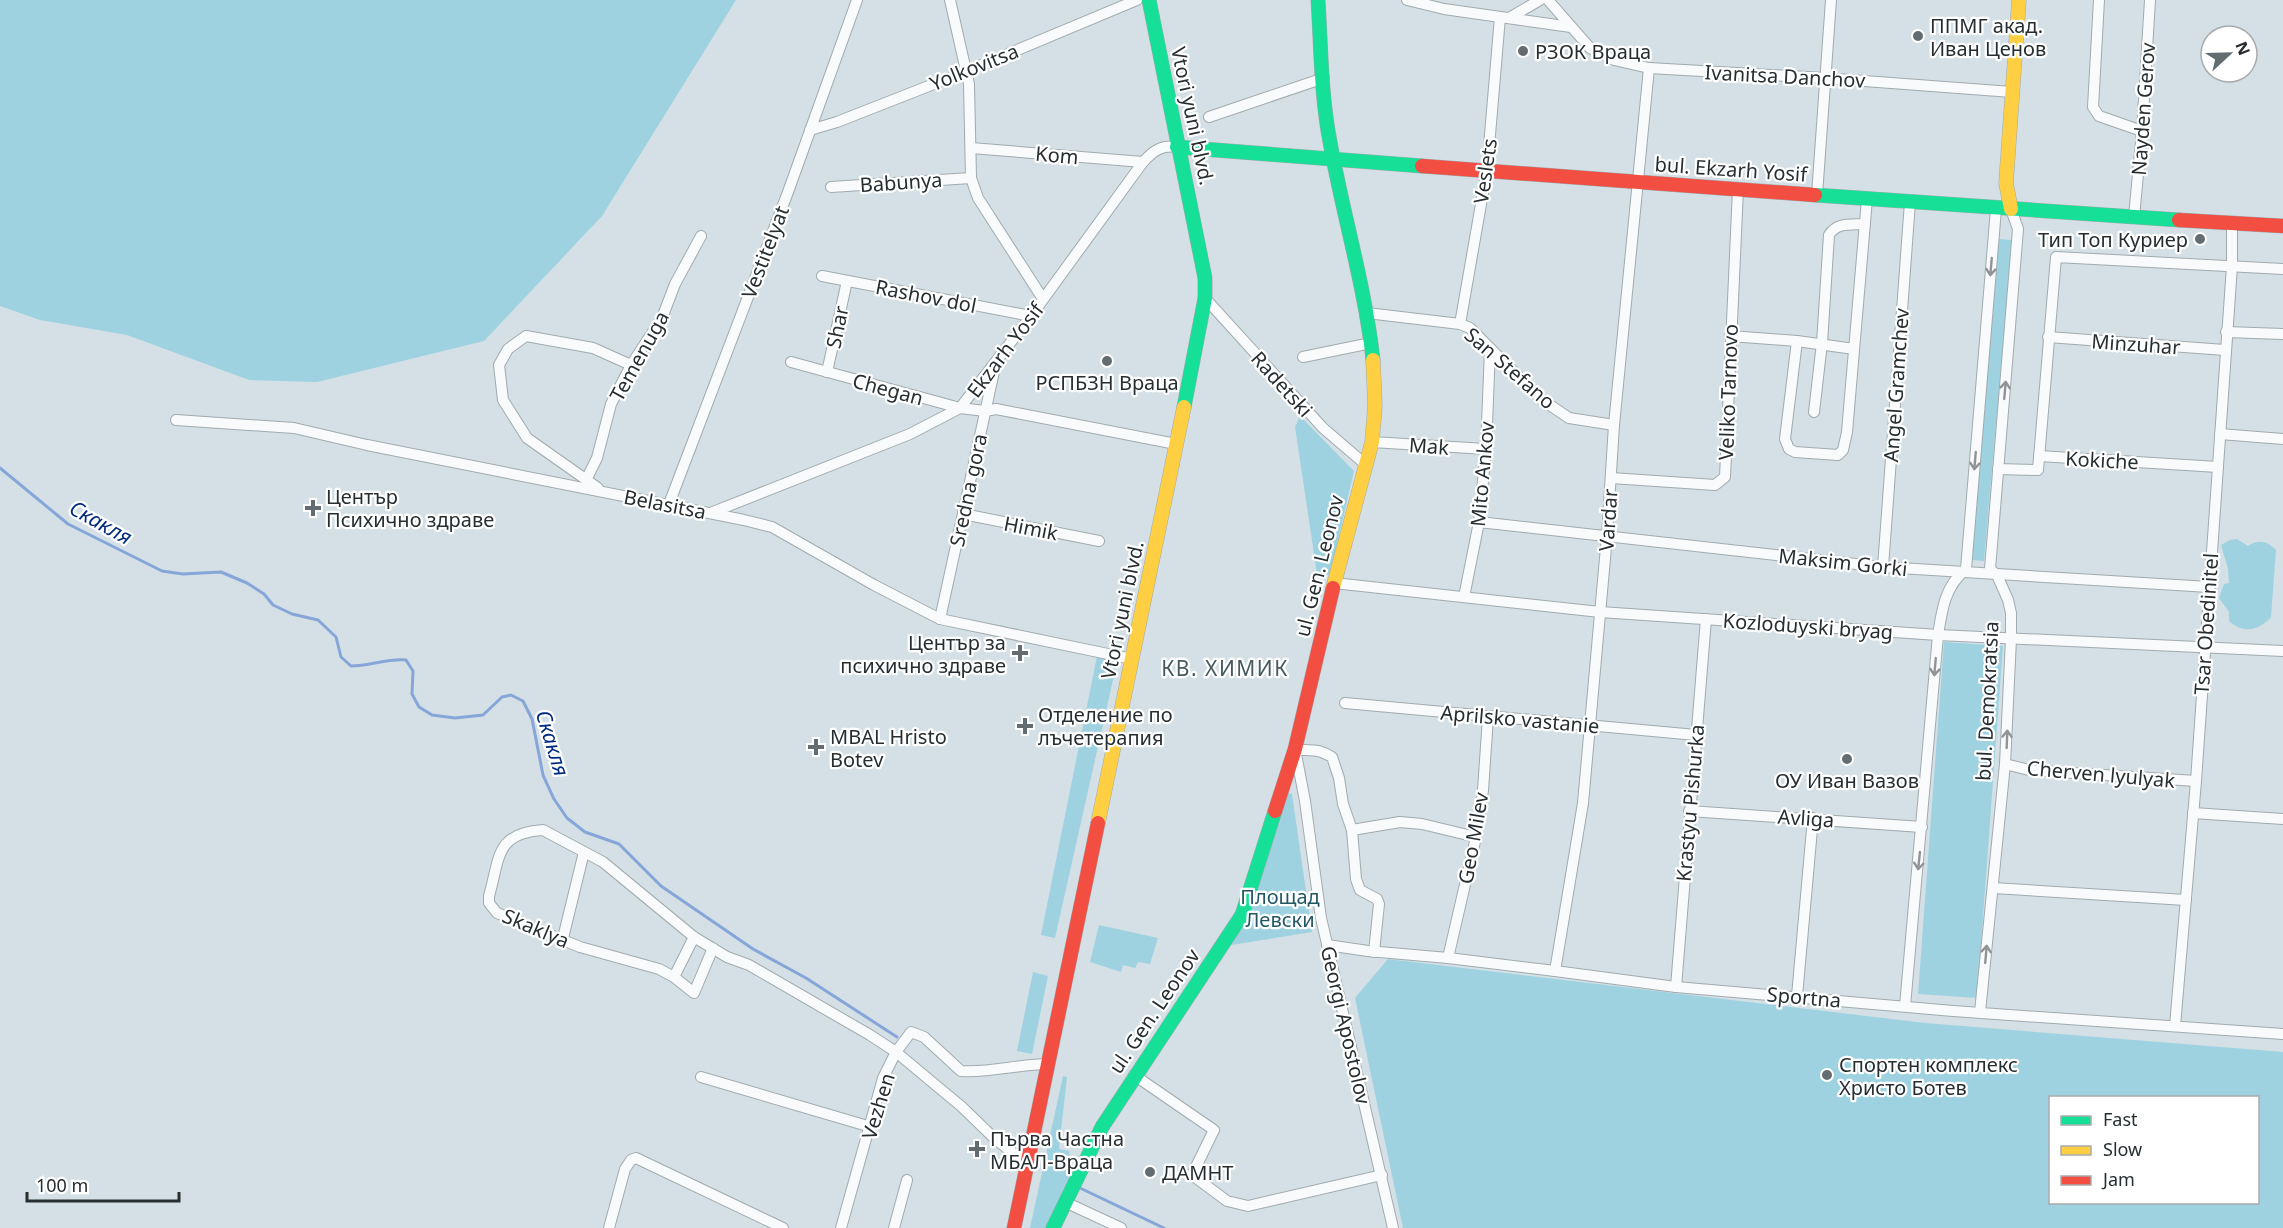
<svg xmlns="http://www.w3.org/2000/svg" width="2283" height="1228" font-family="'Noto Sans',sans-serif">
  <rect width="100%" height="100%" fill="#d4e0e5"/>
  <g fill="#9ed2e1" fill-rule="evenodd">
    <path d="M0,0H736L602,216L484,341L317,382L249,380L127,335L40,320L0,306Z"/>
    <path d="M1999,239L2012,240L1984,561L1972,560Z"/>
    <path d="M1300,416L1354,471L1330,575L1317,574L1295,427Z"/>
    <path d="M2237,539L2248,546C2259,539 2267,541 2276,550L2271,617C2259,631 2243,634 2229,621V612L2219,598L2224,584L2229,583L2228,569L2221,545L2230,540Z"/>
    <path d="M1944,642L2003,646L1977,998L1918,994Z"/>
    <path d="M1097,656L1117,662L1055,938L1041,935Z"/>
    <path d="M1285,793L1292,794L1312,932L1231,945L1248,920Z"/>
    <path d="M1099,925L1158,938L1150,964L1138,962L1135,968L1123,965L1121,972L1090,962Z"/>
    <path d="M1388,959L1925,1023L2283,1052V1228H1403L1355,998ZM2050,1098H2258V1202H2050Z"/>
    <path d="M1033,972L1048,976L1032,1054L1017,1051Z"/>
    <path d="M1063,1076L1067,1077L1059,1149L1069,1151L1072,1181L1049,1228H1030Z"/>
  </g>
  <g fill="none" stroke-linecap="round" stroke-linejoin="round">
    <g stroke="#86a6da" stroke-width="3">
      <path d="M0,468L68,524L162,571L183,574L221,572L247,583L264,594L273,605L292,614L318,620L336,637L341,657L351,666C370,666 388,658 406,660L413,671L412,694L419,707L432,715L455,718L483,715L502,697L511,695L523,701L532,719L543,775L554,799L567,818L585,832L619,844L661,886L753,949L806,978L897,1037"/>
      <path d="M1080,1188L1164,1228"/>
    </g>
    <g stroke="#a1abaf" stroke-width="12">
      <g id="street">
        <path d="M950,0L969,84L971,178L978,198L1043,299"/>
        <path d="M1407,0L1444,9L1571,27"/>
        <path d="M1548,0L1590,48L1614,60L1649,68L1824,78L2012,92"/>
        <path d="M2099,0L2093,107L2099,116L2142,131"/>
        <path d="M1509,18L1540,0"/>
        <path d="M1209,117L1324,78"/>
        <path d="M810,130L837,122L967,71L1137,0"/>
        <path d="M971,148L1143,162"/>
        <path d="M831,187L971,178"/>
        <path d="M1817,195L1831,0"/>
        <path d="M2134,217L2142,131L2150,0"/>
        <path d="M822,276L1031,316"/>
        <path d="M1205,298L1323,428L1365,464"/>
        <path d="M1367,313L1460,324L1470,328L1541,399L1569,418L1614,425"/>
        <path d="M1460,324L1487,170L1500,17"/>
        <path d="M2226,332L2283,334"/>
        <path d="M1730,336L1797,341"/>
        <path d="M2048,337L2225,350"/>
        <path d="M1854,349L1797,341L1785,439L1789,449L1795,452L1838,455L1843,450L1847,432L1867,199"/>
        <path d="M1303,357L1371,343"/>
        <path d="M791,362L960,408L985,411L996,409L1176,444"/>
        <path d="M827,372L847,281"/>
        <path d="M1814,412L1822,343L1829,235C1837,222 1851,225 1865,224"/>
        <path d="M176,420L294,428L367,445L744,520L772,527L874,585L940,619L1132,659"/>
        <path d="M2220,434L2283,439"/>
        <path d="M1372,442L1486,449"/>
        <path d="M2039,456L2218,467"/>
        <path d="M1998,469L2038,470L2056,257L2283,269"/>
        <path d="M1611,478L1715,485L1725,477L1738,189"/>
        <path d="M586,480L597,458L611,404L631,365L662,318L675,284L701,236"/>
        <path d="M598,488L527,438L503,400L499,365L508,349L526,336L593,348L631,365"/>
        <path d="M669,504L788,192L857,0"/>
        <path d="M713,512L910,434L960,408L1031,316L1143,162C1154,150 1162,145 1177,147"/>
        <path d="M963,514L1099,541"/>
        <path d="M1479,522L1883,567L2209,587"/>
        <path d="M1883,567L1910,202"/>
        <path d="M1334,583L1600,612L1938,635L2283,651"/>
        <path d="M1464,597L1479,522L1486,449L1490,349"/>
        <path d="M940,619L995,367"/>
        <path d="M1345,703L1696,735"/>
        <path d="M2005,764L2029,770L2196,781"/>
        <path d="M1689,811L1922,827"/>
        <path d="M2193,813L2283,819"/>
        <path d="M1352,830L1400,822L1422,824L1476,837"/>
        <path d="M1993,888L2186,900"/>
        <path d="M563,938L584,852"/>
        <path d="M1327,945L1368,951L1448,958L1555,971L1676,987L1953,1011L2283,1034"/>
        <path d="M713,948L694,993L674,977L659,969L580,947L497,913L489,903V896C500,858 495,833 543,830L603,862L694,937L727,957L749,965L870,1035L896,1052L962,1107L994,1138L1013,1153L1028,1160"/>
        <path d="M1374,952L1379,904L1377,899L1360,890L1356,879L1352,830L1343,804L1339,778L1332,757C1314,747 1313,752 1295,749L1305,801L1321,918L1393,1228"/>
        <path d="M1448,958L1476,837L1483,790L1488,717"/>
        <path d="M1555,971L1583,803L1607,536L1614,425L1649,68"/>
        <path d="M674,977L694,937"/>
        <path d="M1676,987L1706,619"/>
        <path d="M1797,996L1813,818"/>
        <path d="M1905,1006L1938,635C1942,609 1945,586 1966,569L1996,209"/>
        <path d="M1980,1012L2005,764L2011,639V613L2008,600L1997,575L1990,569L2018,229L2011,209"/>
        <path d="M2175,1026L2196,781L2232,266V223"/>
        <path d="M1134,1075L1214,1130L1192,1175L1227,1201L1248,1206L1382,1175"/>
        <path d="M701,1077L871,1127"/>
        <path d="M1065,1202L1121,1228"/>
        <path d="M609,1228L625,1169L631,1160L636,1158L783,1228"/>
        <path d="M841,1228L883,1078L896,1052L911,1032L924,1037L961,1071C990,1073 1019,1064 1048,1064"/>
        <path d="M894,1228L907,1180"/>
      </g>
    </g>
    <g stroke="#a1abaf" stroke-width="15">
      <g id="fast">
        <path d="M1149,0L1205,278V298L1184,407"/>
        <path d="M1318,0C1321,47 1321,96 1330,142C1343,215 1365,286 1373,360"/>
        <path d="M1177,147L1422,166"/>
        <path d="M1815,195L2179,220"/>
        <path d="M1053,1228L1102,1127L1242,915L1275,811"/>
      </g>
    </g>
    <g stroke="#a1abaf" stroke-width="15">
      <g id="slow">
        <path d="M2011,209L2006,183L2019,0"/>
        <path d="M1333,588L1372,442L1375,406L1373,360"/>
        <path d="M1098,823L1184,407"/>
      </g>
    </g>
    <g stroke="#a1abaf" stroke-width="15">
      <g id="jam">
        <path d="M1422,166L1815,195"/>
        <path d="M2179,220L2283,226"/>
        <path d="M1275,811L1295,749L1333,588"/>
        <path d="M1014,1228L1098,823"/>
      </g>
    </g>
    <use href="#street" stroke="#f9fafb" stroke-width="10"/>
    <use href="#fast" stroke="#16e098" stroke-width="14"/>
    <use href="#slow" stroke="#ffcf43" stroke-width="14"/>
    <use href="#jam" stroke="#f24e42" stroke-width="14"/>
  </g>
  <defs><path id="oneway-shaft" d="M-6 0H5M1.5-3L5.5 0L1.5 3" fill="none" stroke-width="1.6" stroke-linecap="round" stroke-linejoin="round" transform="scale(1.5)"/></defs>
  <g stroke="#909496">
    <use href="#oneway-shaft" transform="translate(1991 267) rotate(95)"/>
    <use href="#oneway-shaft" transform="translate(2005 390) rotate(-85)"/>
    <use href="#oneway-shaft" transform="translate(1975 461) rotate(95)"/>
    <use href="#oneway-shaft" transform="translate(1935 667) rotate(95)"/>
    <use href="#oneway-shaft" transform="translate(2007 739) rotate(-88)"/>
    <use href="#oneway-shaft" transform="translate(1919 861) rotate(96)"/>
    <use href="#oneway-shaft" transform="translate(1986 954) rotate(-85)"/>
  </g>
  <g fill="#636c70" stroke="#fff" stroke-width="2">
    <circle cx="1918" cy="36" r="6"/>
    <circle cx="1523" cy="51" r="6"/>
    <circle cx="2200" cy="239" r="6"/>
    <circle cx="1107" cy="361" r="6"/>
    <path d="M310 499h6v6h6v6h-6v6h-6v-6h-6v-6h6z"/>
    <path d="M1017 644h6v6h6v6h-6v6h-6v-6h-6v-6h6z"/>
    <path d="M1022 717h6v6h6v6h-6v6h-6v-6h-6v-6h6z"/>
    <path d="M813 738h6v6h6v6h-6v6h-6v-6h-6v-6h6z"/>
    <circle cx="1847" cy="759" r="6"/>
    <circle cx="1827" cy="1075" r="6"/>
    <path d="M974 1140h6v6h6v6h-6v6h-6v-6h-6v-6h6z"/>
    <circle cx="1150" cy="1172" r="6"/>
  </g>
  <g text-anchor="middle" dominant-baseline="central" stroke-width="4.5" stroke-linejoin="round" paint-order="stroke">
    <g font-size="20" fill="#262e31" stroke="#fff" text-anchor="start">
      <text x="1930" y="25">ППМГ акад.<tspan x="1930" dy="23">Иван Ценов</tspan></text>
      <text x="1535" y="51">РЗОК Враца</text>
      <text x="2188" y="239" text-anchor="end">Тип Топ Куриер</text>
      <text x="1107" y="382" text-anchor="middle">РСПБЗН Враца</text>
      <text x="326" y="496">Център<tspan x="326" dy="23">Психично здраве</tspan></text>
      <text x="1006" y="642" text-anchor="end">Център за<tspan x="1006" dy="23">психично здраве</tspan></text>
      <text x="1038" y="714">Отделение по<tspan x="1038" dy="23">лъчетерапия</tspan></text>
      <text x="830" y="736">MBAL Hristo<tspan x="830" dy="23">Botev</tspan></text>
      <text x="1847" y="780" text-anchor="middle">ОУ Иван Вазов</text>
      <text x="1839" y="1064">Спортен комплекс<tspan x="1839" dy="23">Христо Ботев</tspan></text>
      <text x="990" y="1138">Първа Частна<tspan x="990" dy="23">МБАЛ-Враца</tspan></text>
      <text x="1162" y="1172">ДАМНТ</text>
    </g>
    <g font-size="20" fill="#262e31" stroke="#fff">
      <text transform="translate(974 67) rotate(-22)">Yolkovitsa</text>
      <text transform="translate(1785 76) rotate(3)">Ivanitsa Danchov</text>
      <text transform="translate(2143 109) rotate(-86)">Nayden Gerov</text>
      <text transform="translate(1193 116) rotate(78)">Vtori yuni blvd.</text>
      <text transform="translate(1057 155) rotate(5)">Kom</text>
      <text transform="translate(1731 169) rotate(4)">bul. Ekzarh Yosif</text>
      <text transform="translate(1485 171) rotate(-82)">Veslets</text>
      <text transform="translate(901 182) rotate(-4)">Babunya</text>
      <text transform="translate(765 252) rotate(-69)">Vestitelyat</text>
      <text transform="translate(926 296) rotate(11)">Rashov dol</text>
      <text transform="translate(837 327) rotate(-78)">Shar</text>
      <text transform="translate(2136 344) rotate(4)">Minzuhar</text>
      <text transform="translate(1005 350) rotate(-53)">Ekzarh Yosif</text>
      <text transform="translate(639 356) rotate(-61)">Temenuga</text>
      <text transform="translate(1510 368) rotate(41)">San Stefano</text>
      <text transform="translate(1282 384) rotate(48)">Radetski</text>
      <text transform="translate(1896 385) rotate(-86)">Angel Gramchev</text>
      <text transform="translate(888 389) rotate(15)">Chegan</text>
      <text transform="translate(1728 392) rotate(-88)">Veliko Tarnovo</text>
      <text transform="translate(1429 446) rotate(4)">Mak</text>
      <text transform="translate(2102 460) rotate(3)">Kokiche</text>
      <text transform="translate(1482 474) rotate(-85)">Mito Ankov</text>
      <text transform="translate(968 490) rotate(-78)">Sredna gora</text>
      <text transform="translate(665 504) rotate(11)">Belasitsa</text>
      <text transform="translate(1608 520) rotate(-86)">Vardar</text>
      <text transform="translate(1031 528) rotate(11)">Himik</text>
      <text transform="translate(1843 562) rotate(6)">Maksim Gorki</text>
      <text transform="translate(1319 566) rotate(-76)">ul. Gen. Leonov</text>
      <text transform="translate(1122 610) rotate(-78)">Vtori yuni blvd.</text>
      <text transform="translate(2206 624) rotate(-86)">Tsar Obedinitel</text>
      <text transform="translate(1808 626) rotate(4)">Kozloduyski bryag</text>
      <text transform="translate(1987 701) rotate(-87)">bul. Demokratsia</text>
      <text transform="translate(1520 719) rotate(5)">Aprilsko vastanie</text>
      <text transform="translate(2101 774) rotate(5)">Cherven lyulyak</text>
      <text transform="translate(1690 803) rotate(-85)">Krastyu Pishurka</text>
      <text transform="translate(1806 818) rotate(4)">Avliga</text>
      <text transform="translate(1473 838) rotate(-80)">Geo Milev</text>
      <text transform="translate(536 928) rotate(23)">Skaklya</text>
      <text transform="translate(1804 997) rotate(5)">Sportna</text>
      <text transform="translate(1154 1011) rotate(-56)">ul. Gen. Leonov</text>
      <text transform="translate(1346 1025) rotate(77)">Georgi Apostolov</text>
      <text transform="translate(878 1106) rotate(-73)">Vezhen</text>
    </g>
    <g font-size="20" fill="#225864" stroke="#fff">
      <text x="1280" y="896">Площад<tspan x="1280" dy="23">Левски</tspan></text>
    </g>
    <g font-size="21" font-style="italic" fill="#002c80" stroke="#fff">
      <text transform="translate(101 522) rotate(29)">Скакля</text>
      <text transform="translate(553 743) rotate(73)">Скакля</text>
    </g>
    <g font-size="21" letter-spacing="1.5" fill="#485b60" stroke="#fff">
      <text x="1225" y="668">КВ. ХИМИК</text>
    </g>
  </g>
  <rect x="2049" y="1096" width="210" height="108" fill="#ffffff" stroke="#a8abad" stroke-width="1.5"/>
  <rect x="2061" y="1116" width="30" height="9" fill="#16e098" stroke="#a8abad" stroke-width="1.5"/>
  <text x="2103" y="1126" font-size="18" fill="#262e31">Fast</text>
  <rect x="2061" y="1146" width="30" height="9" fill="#ffcf43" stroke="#a8abad" stroke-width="1.5"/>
  <text x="2103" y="1156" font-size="18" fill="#262e31">Slow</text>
  <rect x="2061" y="1176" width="30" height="9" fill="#f24e42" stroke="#a8abad" stroke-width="1.5"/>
  <text x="2103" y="1186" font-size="18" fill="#262e31">Jam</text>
  <g transform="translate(2229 54) rotate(68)"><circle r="28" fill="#ffffff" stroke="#a8abad" stroke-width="1.5"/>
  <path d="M0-4.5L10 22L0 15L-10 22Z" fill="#636c70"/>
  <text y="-9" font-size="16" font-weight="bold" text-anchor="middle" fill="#262e31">N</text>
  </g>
  <path d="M27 1192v9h152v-9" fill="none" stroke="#262e31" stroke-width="3"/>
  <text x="36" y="1192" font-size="18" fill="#262e31" stroke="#ffffff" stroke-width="4.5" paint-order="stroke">100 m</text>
</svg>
